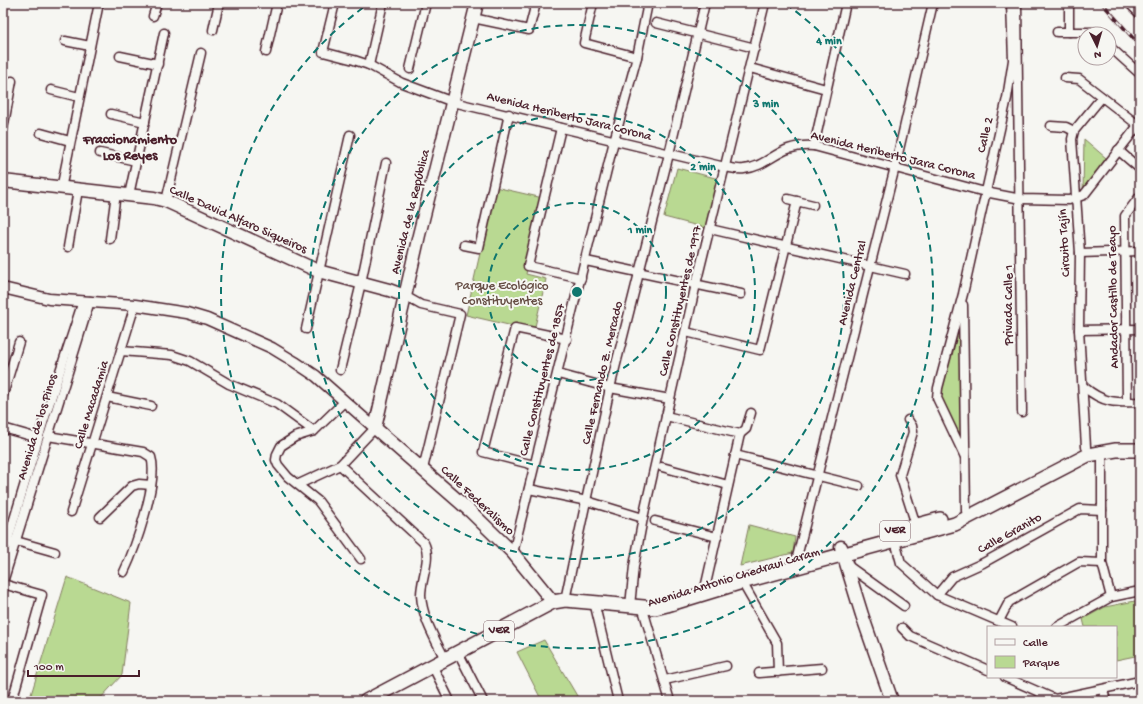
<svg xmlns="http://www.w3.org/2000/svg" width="1143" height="704" font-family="'Gochi Hand',sans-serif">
  <rect width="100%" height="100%" fill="#f6f6f2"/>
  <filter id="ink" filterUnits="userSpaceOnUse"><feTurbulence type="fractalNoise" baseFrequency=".025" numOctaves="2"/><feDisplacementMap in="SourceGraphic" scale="8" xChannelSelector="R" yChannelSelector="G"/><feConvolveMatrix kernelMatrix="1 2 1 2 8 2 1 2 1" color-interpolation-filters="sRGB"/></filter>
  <g filter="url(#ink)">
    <g fill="#b9d992" stroke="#827c5e">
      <path d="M1084,139L1106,158L1083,191Z"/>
      <path d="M677,168L719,179L706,228L664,217Z"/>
      <path d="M495,187L543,198L526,274L546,279L534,331L466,315Z"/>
      <path d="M960,326L961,435L956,436L940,397L956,327Z"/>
      <path d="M749,525L795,537L793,553L740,566Z"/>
      <path d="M67,577L131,603L122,675L98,701H29Z"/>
      <path d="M1140,600V655L1116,660V627H1085L1083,619L1105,607Z"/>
      <path d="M544,640L580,701H542L517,652Z"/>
    </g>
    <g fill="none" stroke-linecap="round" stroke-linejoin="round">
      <g stroke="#4a1f2b" stroke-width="11">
        <g id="minor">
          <path d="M335,3L323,52L354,60L369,65L402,83L453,102L725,167C731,168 738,170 744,169C771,166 778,143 814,146L985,192L1021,199L1069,200L1084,195L1140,123"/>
          <path d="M593,3L584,43L637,57"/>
          <path d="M1017,3L1022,412"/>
          <path d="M1069,3V32"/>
          <path d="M1129,3L1140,14"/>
          <path d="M153,16L157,3"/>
          <path d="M473,18L529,30L536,3"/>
          <path d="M656,23L755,48"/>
          <path d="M213,30L219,3"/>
          <path d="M1057,32H1094L1096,34"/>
          <path d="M65,41L90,46"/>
          <path d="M1109,46L1140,74"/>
          <path d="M266,52L277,3"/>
          <path d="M120,56L158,64"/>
          <path d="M369,65L383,3"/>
          <path d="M750,68L826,89"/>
          <path d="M410,69L426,3"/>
          <path d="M1065,78L1079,79L1138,125"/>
          <path d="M51,90L79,97"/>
          <path d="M111,114L145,122"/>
          <path d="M1051,126L1066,127L1074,131"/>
          <path d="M561,128L528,266L581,278"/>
          <path d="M3,129L12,81"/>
          <path d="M41,133L70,141"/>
          <path d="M814,146L846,3"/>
          <path d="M1118,150L1140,169"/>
          <path d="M100,153L136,161"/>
          <path d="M61,189L99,3"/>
          <path d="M129,195L164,33"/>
          <path d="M788,199L813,205"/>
          <path d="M166,201L201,53"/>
          <path d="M710,229L905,274"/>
          <path d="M110,239L116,193"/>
          <path d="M464,245L479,248L509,114"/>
          <path d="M68,247L78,190"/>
          <path d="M1080,253L1140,251"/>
          <path d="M586,261L741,294"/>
          <path d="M405,296L421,305L460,314L423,469"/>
          <path d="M963,305L966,511L969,518"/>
          <path d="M306,329L350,135"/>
          <path d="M1079,330L1140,329"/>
          <path d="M686,332L760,350L797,201"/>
          <path d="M121,351L172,355L190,361L229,384L277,404L314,431"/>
          <path d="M340,370L361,283L386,163"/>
          <path d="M558,374L610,388L670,399"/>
          <path d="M1084,387C1103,403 1115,403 1140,402"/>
          <path d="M3,395L19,342"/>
          <path d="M107,397L151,406"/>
          <path d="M344,402L314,431L295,437L281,446L277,454L276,460L278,465L288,477L318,501L361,559"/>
          <path d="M1127,402L1125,216L1140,196"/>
          <path d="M666,416L740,434"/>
          <path d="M908,420L912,426L913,432L900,475L916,525"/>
          <path d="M3,428L38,438"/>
          <path d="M740,434L746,429L751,413"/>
          <path d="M48,436L143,452L151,457C159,481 135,549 124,572"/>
          <path d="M1086,447L1079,330L1080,253L1072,139L1074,131L1102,97"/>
          <path d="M1102,452V563L1111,597"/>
          <path d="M735,455L859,486"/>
          <path d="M965,457L937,398L938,388L963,294L1007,98L1013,60L1011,3"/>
          <path d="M340,465L424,543C432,558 421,578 421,595C422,617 435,639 445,659"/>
          <path d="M534,465L483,452L515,328L567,339"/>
          <path d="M662,467L728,485"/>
          <path d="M299,484L340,465L375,428"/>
          <path d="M529,489L587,501L643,518"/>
          <path d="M71,512L135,305"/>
          <path d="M100,517L132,486L139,484L151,485"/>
          <path d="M655,521L717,537"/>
          <path d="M894,537L901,563L937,595L1012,627"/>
          <path d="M11,542L16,541L55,552"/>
          <path d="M513,553L614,141L637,57L648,3"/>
          <path d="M3,556L43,423L83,301"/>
          <path d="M847,565L904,606"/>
          <path d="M794,569L895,167L933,3"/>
          <path d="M3,582L90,301"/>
          <path d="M742,582L777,643L778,672"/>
          <path d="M3,584L42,595L12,701"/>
          <path d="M706,584L740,434"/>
          <path d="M937,595L952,577L983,563L1080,509L1102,510"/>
          <path d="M565,600L610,388L669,154L705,3"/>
          <path d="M594,602L618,701"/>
          <path d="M630,606L634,566L643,518L696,284L765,3"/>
          <path d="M642,606L670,701"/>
          <path d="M999,621L1009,602L1079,562L1102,563"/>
          <path d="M1057,627L1111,597L1140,591"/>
          <path d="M902,628L910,636L988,670"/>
          <path d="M458,652L483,701"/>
          <path d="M432,665L450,701"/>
          <path d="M759,673L822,668"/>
          <path d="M1005,677L1055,699L1140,681"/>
          <path d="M665,680L726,666"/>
          <path d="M1103,690L1106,701"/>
        </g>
      </g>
      <g stroke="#4a1f2b" stroke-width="13">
        <path id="tertiary" d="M3,288L49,299L135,305L187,313L207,319L272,348L295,362L316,376L375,428"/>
      </g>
      <g stroke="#4a1f2b" stroke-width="15">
        <g id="secondary">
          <path d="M477,3L419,235L375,428L470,511L513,553L553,602"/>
          <path d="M3,181L154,198L166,201L318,271L389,290L405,296"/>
          <path d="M841,547L862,615L892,701"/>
        </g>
      </g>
      <g stroke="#4a1f2b" stroke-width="16">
        <g id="primary">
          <path d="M891,532L940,519"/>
          <path d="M366,701L553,602L565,600L655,608L667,605L742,582L955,524L1088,455L1116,450H1140"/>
        </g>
      </g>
      <use href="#minor" stroke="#f6f6f2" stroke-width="8"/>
      <use href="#tertiary" stroke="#f6f6f2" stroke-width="10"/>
      <use href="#secondary" stroke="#f6f6f2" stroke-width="12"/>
      <use href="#primary" stroke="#f6f6f2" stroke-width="13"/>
      <g stroke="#4a1f2b" stroke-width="3.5">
        <path id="rail" d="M1102,3L1140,46"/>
      </g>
      <use href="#rail" stroke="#f6f6f2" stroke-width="2" stroke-dasharray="6" stroke-linecap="butt"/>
    </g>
  </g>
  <g fill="none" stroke="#0f766e" stroke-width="2" stroke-dasharray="7 5">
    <circle cx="577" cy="292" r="89"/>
    <circle cx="577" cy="292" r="178"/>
    <circle cx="577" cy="292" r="267"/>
    <path d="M786 4A356 356 0 1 1 368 4"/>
  </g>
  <g text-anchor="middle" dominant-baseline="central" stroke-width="4" stroke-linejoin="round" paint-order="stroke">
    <g fill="#f6f6f2" stroke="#7e6067" stroke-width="1">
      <rect x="880" y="521" width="30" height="20" rx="3"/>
      <rect x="484" y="621" width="30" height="20" rx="3"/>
    </g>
    <g font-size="12" font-weight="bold" fill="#4a1f2b">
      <text x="895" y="531">VER</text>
      <text x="499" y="631">VER</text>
    </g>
    <g font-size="13" fill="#4a1f2b" stroke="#f6f6f2">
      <text transform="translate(569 117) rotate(14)">Avenida Heriberto Jara Corona</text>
      <text transform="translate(986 135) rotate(-77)">Calle 2</text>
      <text transform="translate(893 156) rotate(14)">Avenida Heriberto Jara Corona</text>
      <text transform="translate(411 212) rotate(-76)">Avenida de la República</text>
      <text transform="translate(238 220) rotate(24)">Calle David Alfaro Siqueiros</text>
      <text transform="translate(1065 243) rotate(-93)">Circuito Tajín</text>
      <text transform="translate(853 283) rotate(-76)">Avenida Central</text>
      <text transform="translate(1114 297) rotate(-91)">Andador Castillo de Teayo</text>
      <text transform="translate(681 301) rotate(-77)">Calle Constituyentes de 1917</text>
      <text transform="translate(1009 305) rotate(-90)">Privada Calle 1</text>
      <text transform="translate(603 373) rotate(-77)">Calle Fernando Z. Mercado</text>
      <text transform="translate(543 380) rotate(-76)">Calle Constituyentes de 1857</text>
      <text transform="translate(92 405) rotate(-73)">Calle Macadamia</text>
      <text transform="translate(38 427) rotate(-73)">Avenida de los Pinos</text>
      <text transform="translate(477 501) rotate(43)">Calle Federalismo</text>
      <text transform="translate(1010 534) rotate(-29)">Calle Granito</text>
      <text transform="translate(734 578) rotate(-17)">Avenida Antonio Chedraui Caram</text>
    </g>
    <g font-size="13" fill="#664e45" stroke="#f6f6f2">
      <text x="502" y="286">Parque Ecológico<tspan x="502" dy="15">Constituyentes</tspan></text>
    </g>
    <g font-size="14" font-weight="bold" fill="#4a1f2b" stroke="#f6f6f2">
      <text x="130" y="140">Fraccionamiento<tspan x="130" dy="16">Los Reyes</tspan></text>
    </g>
  </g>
  <circle cx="577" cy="292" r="6" fill="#0f766e" stroke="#f6f6f2" stroke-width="2"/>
  <g font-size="12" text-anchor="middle" font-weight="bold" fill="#0f766e" stroke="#f6f6f2" stroke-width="4" stroke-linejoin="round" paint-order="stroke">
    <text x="829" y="44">4 min</text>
    <text x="766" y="107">3 min</text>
    <text x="703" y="170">2 min</text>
    <text x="640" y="233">1 min</text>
  </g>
  <rect width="1143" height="704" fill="none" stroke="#f6f6f2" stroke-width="16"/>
  <rect x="8" y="8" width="1127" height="688" fill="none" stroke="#4a1f2b" stroke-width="1.5" filter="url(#ink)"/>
  <rect x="987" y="626" width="130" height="52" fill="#f6f6f2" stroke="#b1a0a2"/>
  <rect x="995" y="639" width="20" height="6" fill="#f6f6f2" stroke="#b1a0a2"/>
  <text x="1023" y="646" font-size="12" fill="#4a1f2b">Calle</text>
  <rect x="995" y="656" width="20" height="12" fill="#b9d992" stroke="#b1a0a2"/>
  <text x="1023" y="666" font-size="12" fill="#4a1f2b">Parque</text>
  <g transform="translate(1097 46) rotate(175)"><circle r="19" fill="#f6f6f2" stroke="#b1a0a2"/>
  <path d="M0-3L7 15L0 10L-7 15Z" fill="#4a1f2b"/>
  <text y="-6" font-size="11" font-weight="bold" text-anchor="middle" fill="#4a1f2b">N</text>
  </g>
  <path d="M28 670v6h111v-6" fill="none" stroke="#4a1f2b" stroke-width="2"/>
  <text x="34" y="670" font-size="12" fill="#4a1f2b" stroke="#f6f6f2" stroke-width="3" paint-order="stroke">100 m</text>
</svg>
